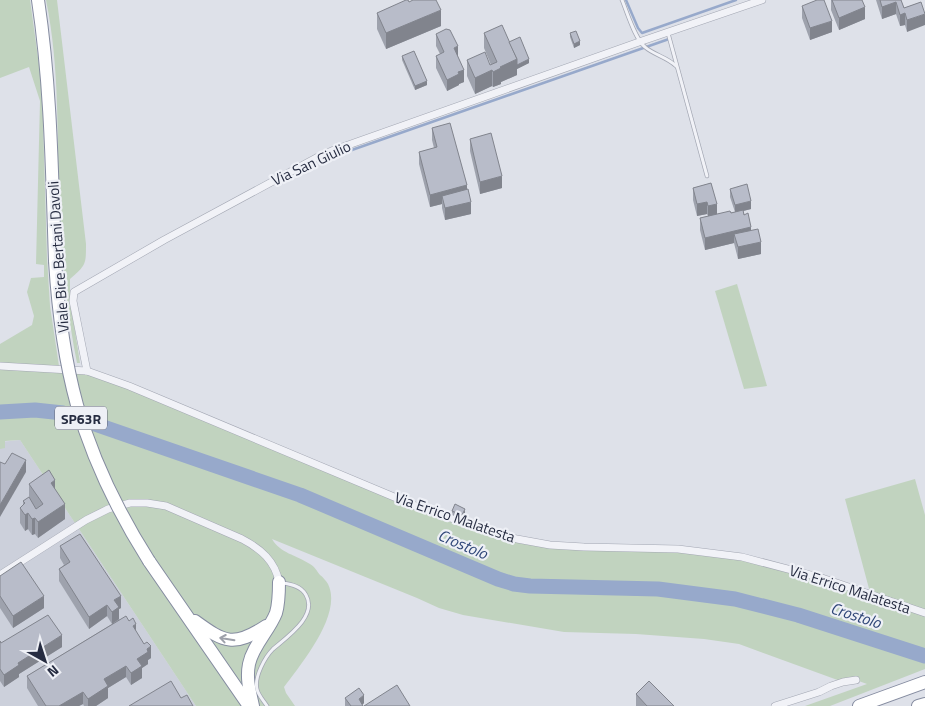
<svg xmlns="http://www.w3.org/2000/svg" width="925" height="706" font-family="'Titillium Web',sans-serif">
  <rect width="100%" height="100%" fill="#dee1e9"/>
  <path fill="#ccd0db" d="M20,440L196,706H0V442Z"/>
  <g fill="#c1d3bf">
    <path d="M0,0H30L42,86L47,258L50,306L59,366L0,364V344L32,325L34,316L27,292L31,278L44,277V265L36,264L40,101L29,67L0,78Z"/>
    <path d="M46,0H57L86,244C86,265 86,265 70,279V299L80,363H77C72,339 69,316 66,292C63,264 60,236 59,208C57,139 60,68 46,0Z"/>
    <path d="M737,284L767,386L744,389L715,291Z"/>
    <path d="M0,369L83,372L129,387L421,510L518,541L720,555L798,573L871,596L845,499L915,479L925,515V669L830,706H805L867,684L856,680L843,682L739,644L704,639L636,634L564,632L463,615L439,608L417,598L272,539C280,553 296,555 310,564C314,566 317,571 320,575C323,577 326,581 328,584C343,614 301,664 284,687L286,693L295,706H196L20,440L5,441V448L0,449Z"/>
  </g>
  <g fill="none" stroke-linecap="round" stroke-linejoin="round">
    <g stroke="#97a9cb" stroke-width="2.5">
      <path d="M626,0L638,28L642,33L736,0"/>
      <path d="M349,151L669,39"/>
    </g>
    <path stroke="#97a9cb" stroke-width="15" d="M0,412L35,410L63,413L300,495L498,579L514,584L530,586L658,589L735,599L798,615L925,656"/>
    <g stroke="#a3a7b3" stroke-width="4.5">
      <g id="lane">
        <path d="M622,0C627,12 635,39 645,47C654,55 667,57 676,66"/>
        <path d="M668,33L707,176"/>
        <path d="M267,706C264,701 258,695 257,689C254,677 265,657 273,649C287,637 318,616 306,595C301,586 291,584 282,583"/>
      </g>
    </g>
    <g stroke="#a3a7b3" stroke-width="8">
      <g id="street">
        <path d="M0,366L87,371L129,386L418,507L483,529L517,539L550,545L584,547L678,549L742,557L822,578L925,613"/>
        <path d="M87,371L73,301L74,292L164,240L316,158L334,150L639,42L762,0"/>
        <path d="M0,575L86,520L108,509L130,503H147L166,506L242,539C261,549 275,561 279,582"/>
        <path d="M775,706L819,692L831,686L843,682L856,680"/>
      </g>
    </g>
    <g stroke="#858ca0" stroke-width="14">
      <g id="highway">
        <path d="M38,0C51,86 52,174 55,261"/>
        <path d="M149,561L249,706"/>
        <path d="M195,621C225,643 234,647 266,626"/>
        <path d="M253,706C250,692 246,679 249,664C253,645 269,631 276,613C279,603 279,593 279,582"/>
        <path d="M859,706L925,682"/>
        <path d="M918,706L925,704"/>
      </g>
    </g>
    <use href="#lane" stroke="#f1f2f7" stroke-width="3"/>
    <use href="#street" stroke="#f1f2f7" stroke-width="7"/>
    <use href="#highway" stroke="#fff" stroke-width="12"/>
    <g stroke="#858ca0" stroke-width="14" stroke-linecap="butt">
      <path id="highway-bridge" d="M55,261C58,309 64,358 77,405C93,461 118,512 149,561"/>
    </g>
    <use href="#highway-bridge" stroke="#fff" stroke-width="12"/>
  </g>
  <g fill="#9ea2ad">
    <path d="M831,0H862L865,19L839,30L831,10Z"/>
    <path d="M876,0H901L904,8L921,2L907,32L905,25L900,26L896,14L882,19Z"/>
    <path d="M409,2L441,26L386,49L377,29V13Z"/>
    <path d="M802,6L832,32L810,40L802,18Z"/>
    <path d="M484,33L509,42L529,63L517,69V67V75L501,82V84L493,87L492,86L475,94L467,76V60L491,65L484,48Z"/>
    <path d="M570,33L580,45L574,48L570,37Z"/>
    <path d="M436,34L458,57L464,82L459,84V85L447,91L436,68V56L440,54L436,46Z"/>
    <path d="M402,56L427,85L415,90L402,60Z"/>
    <path d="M432,128L467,190L471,214L445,220L442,208V204L430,207L419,164V152L434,148L432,140Z"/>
    <path d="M470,139L502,188L480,194L470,151Z"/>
    <path d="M711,183L717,214L735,212L730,197V189L751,209L743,211L761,254L738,259L734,243L705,250L700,230V218L708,216L707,214L697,216L693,200V188Z"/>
    <path d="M29,484L55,490L65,519L38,538L35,534L32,535L28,529L25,531L20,523V508L23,505V501L29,498Z"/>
    <path d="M452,511L465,513L462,519L452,515Z"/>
    <path d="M60,546L121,608L119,609V619L136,632L151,658L148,660V664L142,668V678L131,685L126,677L108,688V698L96,706H84L83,704L79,706H38L27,688V676L112,624L107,616L89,629L59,581V569L64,565L60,558Z"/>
    <path d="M0,576L44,608L13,628L0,608Z"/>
    <path d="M0,641L1,643L62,647L19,674V677L4,687L0,681Z"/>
    <path d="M636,694L674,706H636Z"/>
    <path d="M345,698L364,703L362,705L363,706H345Z"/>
  </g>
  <g fill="#81848d">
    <path d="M896,2V14L882,19V7Z"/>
    <path d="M865,7V19L839,30V18Z"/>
    <path d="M441,10V26L386,49V33Z"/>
    <path d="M905,13V25L900,26V15Z"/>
    <path d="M925,14V25L907,32V20Z"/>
    <path d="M832,21V32L810,40V28Z"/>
    <path d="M580,41V45L574,48V44Z"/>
    <path d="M458,46V58L454,48Z"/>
    <path d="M517,59V75L501,82V84L493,87V72L500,67Z"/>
    <path d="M529,59V63L517,69V65Z"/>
    <path d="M464,70V82L459,84V85L447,91V80L458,72Z"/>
    <path d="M492,70V86L475,94V78Z"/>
    <path d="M427,81V85L415,90V86Z"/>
    <path d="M502,176V188L480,194V182Z"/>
    <path d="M467,185V197L442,196V204L430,207V195Z"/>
    <path d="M751,201V209L735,213V205Z"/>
    <path d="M471,202V214L445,220V208Z"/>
    <path d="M707,202V214L697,216V204Z"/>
    <path d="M717,204V216L708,218V206Z"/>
    <path d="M751,227V239L734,234V243L705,250V238Z"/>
    <path d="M761,242V254L738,259V247Z"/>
    <path d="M26,460V472L0,517V505Z"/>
    <path d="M55,480V496L51,483Z"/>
    <path d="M65,504V519L38,538V522Z"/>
    <path d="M465,509V513L462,519V515Z"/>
    <path d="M28,513V529L25,531V515Z"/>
    <path d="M35,518V534L32,535V519Z"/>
    <path d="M44,596V608L13,628V616Z"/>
    <path d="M121,596V608L119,609V619L112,624V612L114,600Z"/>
    <path d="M107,605V616L89,629V617Z"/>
    <path d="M136,624V635L133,626Z"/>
    <path d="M62,635V647L19,674V677L4,687V675L18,663Z"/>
    <path d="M151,646V658L148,660V664L142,668V678L131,685V673L137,659L147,649Z"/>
    <path d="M126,666V677L108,688V698L96,706H88V699L104,679Z"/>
    <path d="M83,692V704L79,706H59Z"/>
    <path d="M364,695V703L361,706L359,699Z"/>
  </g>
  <g fill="#b8bcc9" stroke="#81848d">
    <path d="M406,0H408L409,2L413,0H436L441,10L386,33L377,13Z"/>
    <path d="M817,0H824L832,21L810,28L802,6Z"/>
    <path d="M832,0H862L865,7L839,18Z"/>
    <path d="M880,0H901L904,8L921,2L925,14L907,20L905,13L900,15L896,2L882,7Z"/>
    <path d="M502,25L517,59L500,67L501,68L493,72L492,70L475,78L467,60L485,52L490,65L497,62L484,33Z"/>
    <path d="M446,29L450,30L458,46L454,48L464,70L458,72L459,74L447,80L436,56L444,52L436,34Z"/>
    <path d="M576,31L580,41L574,44L570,33Z"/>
    <path d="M520,37L529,59L517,65V59L509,42Z"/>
    <path d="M414,51L427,81L415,86L402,56Z"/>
    <path d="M450,123L467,185L430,195L419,152L437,147L432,128Z"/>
    <path d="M491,133L502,176L480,182L470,139Z"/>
    <path d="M711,183L717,204L708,206L707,202L697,204L693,188Z"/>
    <path d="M747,184L751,201L735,205L730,189Z"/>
    <path d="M468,189L471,202L445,208L442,196Z"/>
    <path d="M743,210L744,215L748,213L751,227L705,238L700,218L730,211L731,213Z"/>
    <path d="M758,229L761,242L738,247L734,234Z"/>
    <path d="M12,453L26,460L0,505V462L5,464Z"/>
    <path d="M49,470L55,480L51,483L65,504L38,522L35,518L32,519L28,513L25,515L20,508L25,503L23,501L29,497L36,509L43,504L29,484Z"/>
    <path d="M455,504L465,509L462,515L452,511Z"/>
    <path d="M80,534L121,596L114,600L119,607L112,612L107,605L89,617L59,569L70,562L60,546Z"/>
    <path d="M21,562L44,596L13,616L0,596V576Z"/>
    <path d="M48,615L62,635L18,663L19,665L4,675L0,669V641L1,643Z"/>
    <path d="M126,616L129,621L133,618L136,624L133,626L144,644L147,642L151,646L147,649L148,652L137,659L142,666L131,673L126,666L104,679L108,686L88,699L83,692L59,706H46L27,676Z"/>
    <path d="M171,681L181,698L187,695L193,706H129Z"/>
    <path d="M649,681L674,706H647L636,694Z"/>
    <path d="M397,685L410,706H364Z"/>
    <path d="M359,688L364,695L359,699L363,706H351L345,698Z"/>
  </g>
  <defs><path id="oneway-shaft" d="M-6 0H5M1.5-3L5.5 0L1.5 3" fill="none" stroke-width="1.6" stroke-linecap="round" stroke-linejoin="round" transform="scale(1.25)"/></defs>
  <use stroke="#9da0aa" href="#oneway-shaft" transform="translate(227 639) rotate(-171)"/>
  <g text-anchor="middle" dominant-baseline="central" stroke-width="4.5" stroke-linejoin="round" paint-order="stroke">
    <rect fill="#eef0f6" stroke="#626777" stroke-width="1" x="55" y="406.5" width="52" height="23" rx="4"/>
    <g font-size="14" font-weight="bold" fill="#262c41">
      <text x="81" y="418">SP63R</text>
    </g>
    <g font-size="15" fill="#262c41" stroke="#eef0f6">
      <text transform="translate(311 163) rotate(-25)">Via San Giulio</text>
      <text transform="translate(58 257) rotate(-94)">Viale Bice Bertani Davoli</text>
      <text transform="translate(455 517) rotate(19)">Via Errico Malatesta</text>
      <text transform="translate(850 589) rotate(18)">Via Errico Malatesta</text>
    </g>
    <g font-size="16" font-style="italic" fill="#2e4577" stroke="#eef0f6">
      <text transform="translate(463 544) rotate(23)">Crostolo</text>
      <text transform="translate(856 615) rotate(18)">Crostolo</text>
    </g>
  </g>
  <g transform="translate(45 661) rotate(141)" stroke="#eef0f6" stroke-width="4" paint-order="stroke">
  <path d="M0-4L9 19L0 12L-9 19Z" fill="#262c41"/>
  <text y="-8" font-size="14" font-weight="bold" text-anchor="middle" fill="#262c41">N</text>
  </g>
</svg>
